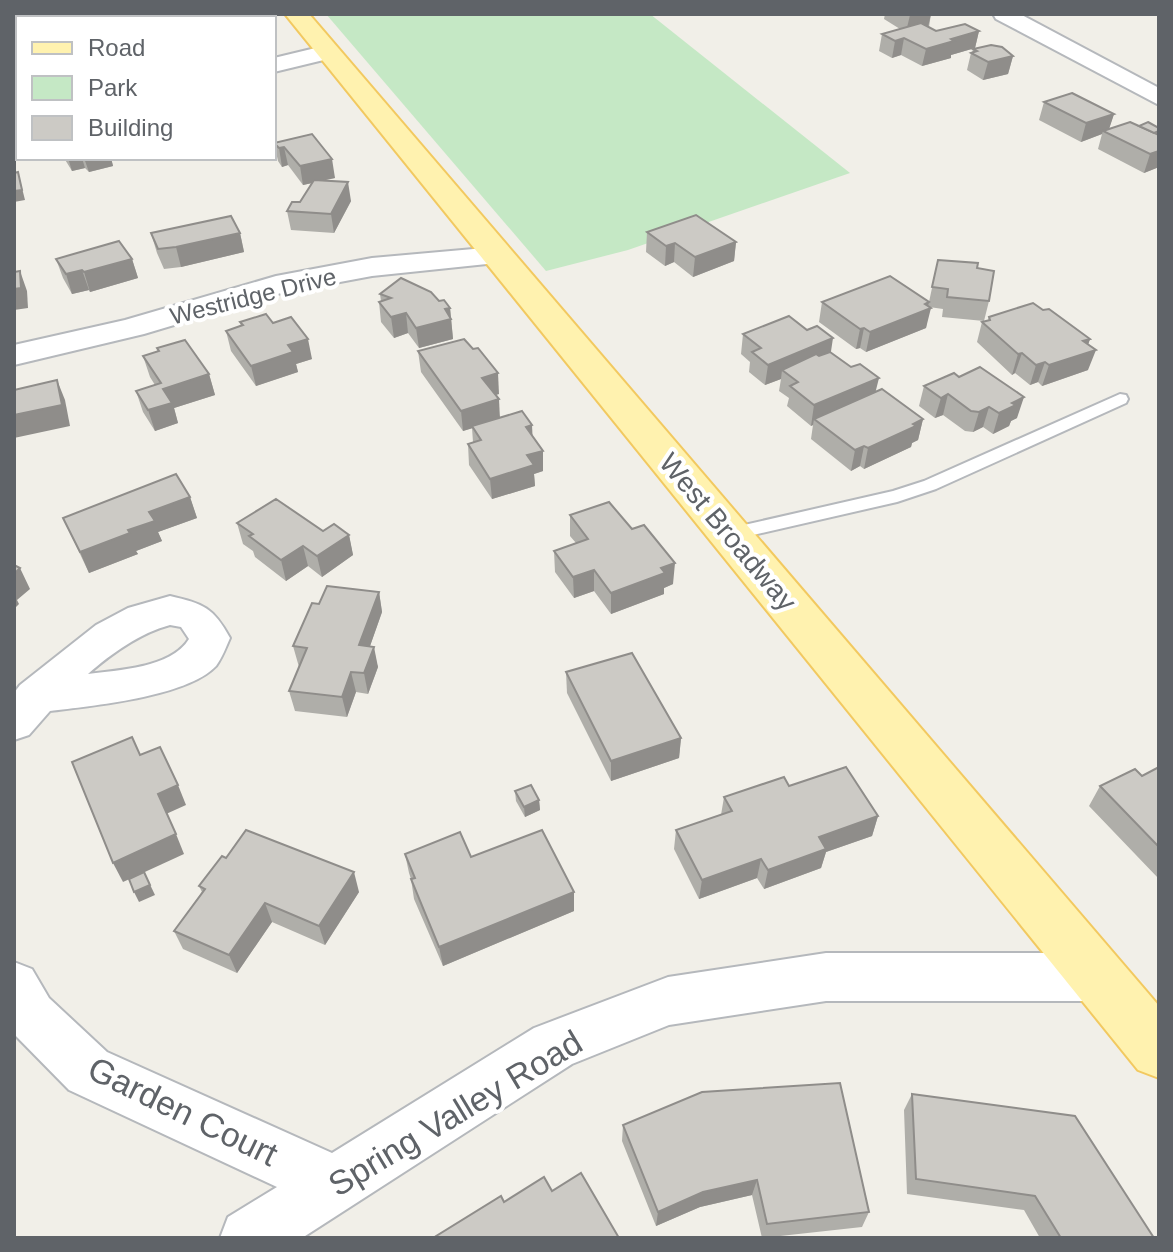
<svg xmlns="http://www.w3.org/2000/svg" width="1173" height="1252" font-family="Helvetica,sans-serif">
  <rect width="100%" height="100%" fill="#f1efe8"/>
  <path fill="#c5e8c5" d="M326,14H650L850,173L628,250L546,271Z"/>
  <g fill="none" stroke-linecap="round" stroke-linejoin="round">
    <g stroke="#b5b8bc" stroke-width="4">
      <path id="lane" d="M1120,394L1126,395L1128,399L1126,403L936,489L897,502L731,540L722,534L731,528L893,491L924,481Z"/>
    </g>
    <g stroke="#b5b8bc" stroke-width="4">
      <g id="street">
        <path d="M106,14H145L142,18H103Z"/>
        <path d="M993,14H1020L1159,88V105L996,19Z"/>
        <path d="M18,30V44L14,45V31Z"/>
        <path d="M328,45L336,47L339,52L336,57L274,72V58Z"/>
        <path d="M18,118V132L14,133V119Z"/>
        <path d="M496,247L506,250L510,256L506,262L372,276L281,293L144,334L14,365V345L125,320L276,276L372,258Z"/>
        <path d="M170,596C204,604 213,607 230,638C226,647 222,658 216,666C187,697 91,706 50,711L29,735L14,740V693L20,685L96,625L128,608ZM170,625L181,627L189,639C171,668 118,670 88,674C112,653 140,633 170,625Z"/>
        <path d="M826,953H1098L1116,960L1123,977L1116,994L1098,1001H826L669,1025L572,1064L302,1238H220L228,1217L277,1187L69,1090L14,1034V962L32,969L49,998L107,1052L332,1153L534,1028L668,977Z"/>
      </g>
    </g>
    <g stroke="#f2c960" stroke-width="4">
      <path id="primary" d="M285,14H309L1159,1006V1078L1138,1070Z"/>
    </g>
    <use href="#lane" fill="#fff" fill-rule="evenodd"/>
    <use href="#street" fill="#fff" fill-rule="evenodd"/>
    <use href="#primary" fill="#fff2af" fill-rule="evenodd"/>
  </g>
  <g fill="#afaea9">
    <path d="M885,14H931L929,27L936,31H979L975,48L951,55V58L922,66L901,55L892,58L879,51L882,34L900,29L884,19Z"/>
    <path d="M973,49L1013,56L1008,74L983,80L967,70L971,53H972Z"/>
    <path d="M1044,102L1114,114L1109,129L1139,126L1159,167L1144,173L1098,149L1102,134L1081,142L1039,120Z"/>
    <path d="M312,134L335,178L323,180L351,201L334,233L291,230L287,211L300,202L312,183L303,185L288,165L282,167L278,161L274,143Z"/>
    <path d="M64,158H111L113,166L89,172L85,168L72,171Z"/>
    <path d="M647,232L736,242L734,261L693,277L674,262L665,266L646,252Z"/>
    <path d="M151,233H240L244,252L181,267L164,269L157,253Z"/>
    <path d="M56,259H132L138,278L90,292L89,290L72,294L63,278Z"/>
    <path d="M938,260L977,268L989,301L984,321L942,317L943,309L929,307L926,328L866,352L860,348L856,349L819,322L822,302H929Z"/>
    <path d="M380,294L439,301L450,308L453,339L419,348L408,333L394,338L381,322L379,302L381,301Z"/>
    <path d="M1043,310L1090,339L1088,344V370L1042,386L1038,382L1030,385L1015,373L1012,375L977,342L982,322L988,320L989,317Z"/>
    <path d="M240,322L273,323L312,359L296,364L298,372L256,386L231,351L226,331L241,326Z"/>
    <path d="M743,334L831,352L876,392L923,419L918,440L912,443L911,447L864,469L860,466L851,471L811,439L813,425L811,426L787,406L789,398L779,391L781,379L765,385L749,372L750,362L741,354Z"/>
    <path d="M157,348L209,374L215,395L174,408L178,423L155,431L143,412L136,391L155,385L150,377L143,356L158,352Z"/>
    <path d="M418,351L499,394L495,395L500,418L533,437L543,471L534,474L535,486L492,499L469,465L468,444L473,442L472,428L463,431L421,372Z"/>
    <path d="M954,373L1017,418L1011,421L1009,426L993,434L983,427L973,432L965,431L943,415L935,418L919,406L924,386Z"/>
    <path d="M190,497L197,518L158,532L162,541L136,551L138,554L89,573L63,518Z"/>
    <path d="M570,515L673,584L664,588V594L611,614L594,591L574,598L555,572L554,551L576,543L570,536Z"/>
    <path d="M237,523L349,535L353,555L322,577L308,566L286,581L255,557L253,551L243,544Z"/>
    <path d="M379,592L382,612L370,646L378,667L368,694L356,692L347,717L295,711L289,691L299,667L293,646L319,604Z"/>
    <path d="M566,672L681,738L679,758L611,781L567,693Z"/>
    <path d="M1159,767V879L1089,806L1100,786L1142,776Z"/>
    <path d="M789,786L878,816L872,836L826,852L821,868L764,889L757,878L699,899L674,849L676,830L721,815L724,797Z"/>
    <path d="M515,791L539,800L540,810L525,817L516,801Z"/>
    <path d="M405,854L471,857L574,892V911L443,966L414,899L411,879L409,873Z"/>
    <path d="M199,886L359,892L325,945L272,922L237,973L183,949L174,931L202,892Z"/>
    <path d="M912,1094L1154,1238H1040L1024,1210L907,1194L904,1110Z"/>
    <path d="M623,1125L869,1212L862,1227L762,1238L752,1195L700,1207L656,1226L622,1141Z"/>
  </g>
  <g fill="#8f8d8a">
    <path d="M915,14H931L928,27L906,32L910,15Z"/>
    <path d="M979,31L975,48L951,55V58L922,66L926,49L951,39Z"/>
    <path d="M904,38L901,55L892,58L895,41Z"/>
    <path d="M1013,56L1008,74L983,80L988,62Z"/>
    <path d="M1114,114L1108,132L1103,131L1102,134L1081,142L1086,123Z"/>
    <path d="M284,147L288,165L282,167L279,148Z"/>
    <path d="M1159,151V167L1144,173L1150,154Z"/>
    <path d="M68,158H82L85,168L72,171Z"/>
    <path d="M84,158H111L113,166L89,172Z"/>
    <path d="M332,159L335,178L303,185L300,166Z"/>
    <path d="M18,172L25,200L14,202V191Z"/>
    <path d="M348,182L351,201L334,233L331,214Z"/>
    <path d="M240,233L244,252L181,267L176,247Z"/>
    <path d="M736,242L734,261L693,277L695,257Z"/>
    <path d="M675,243L674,262L665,266L666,246Z"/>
    <path d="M132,259L138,278L90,292L84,272Z"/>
    <path d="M82,270L89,290L72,294L66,274Z"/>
    <path d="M20,271L27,291L28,308L14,310V289Z"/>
    <path d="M929,302L927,310L931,308L926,328L866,352L870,332Z"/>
    <path d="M450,308L453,339L419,348L416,328L445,309Z"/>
    <path d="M406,313L408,333L394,338L391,317Z"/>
    <path d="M864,328L860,348L856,349L860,329Z"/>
    <path d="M833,338L830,358L782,370L781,379L765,385L768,365Z"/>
    <path d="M308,339L312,359L296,364L298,372L256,386L251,366L288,345Z"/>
    <path d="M1090,339L1085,354L1096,350L1088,370L1042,386L1049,365L1083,341Z"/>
    <path d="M1022,353L1015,373L1012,375L1018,354Z"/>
    <path d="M1045,362L1038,382L1030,385L1036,365Z"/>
    <path d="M498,373L499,394L484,398L482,378Z"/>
    <path d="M209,374L215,395L174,408L178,423L155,431L148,410L163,389Z"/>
    <path d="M879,378L874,398L814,419L813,425L811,426L814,405Z"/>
    <path d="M57,380L65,400L70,426L14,438V415Z"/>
    <path d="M948,394L943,415L935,418L941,398Z"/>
    <path d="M1024,397L1017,418L1011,421L1009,426L993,434L999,413L1012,403Z"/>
    <path d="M499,399L500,420L463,431L461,411Z"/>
    <path d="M989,407L983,427L973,432L979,412Z"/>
    <path d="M923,419L918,440L912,443L911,447L864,469L868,448Z"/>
    <path d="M532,425L533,446L526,427Z"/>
    <path d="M864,446L860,466L851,471L855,450Z"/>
    <path d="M543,451V471L534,474L535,486L492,499L490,479L527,455Z"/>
    <path d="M190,497L197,518L158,532L162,541L136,551L138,554L89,573L80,552L128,530L149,512Z"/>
    <path d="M349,535L353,555L322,577L317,556Z"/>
    <path d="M303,546L308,566L286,581L281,560Z"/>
    <path d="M675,563L673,584L664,588V594L611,614V593L661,568Z"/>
    <path d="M20,568L30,589L17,600L19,604L14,609V574Z"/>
    <path d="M594,570V591L574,598L573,577Z"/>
    <path d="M379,592L382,612L363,666L359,645Z"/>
    <path d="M374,647L378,667L368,694L364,673Z"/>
    <path d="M351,672L356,692L347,717L342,697Z"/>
    <path d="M681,738L679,758L611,781V761Z"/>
    <path d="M178,785L186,805L166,814L158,794Z"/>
    <path d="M539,800L540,810L525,817L524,807Z"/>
    <path d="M878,816L872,836L826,852L821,868L764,889L768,870L819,837Z"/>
    <path d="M176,834L184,854L123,882L113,863Z"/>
    <path d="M761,859L757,878L699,899L702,880Z"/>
    <path d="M144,872L155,895L139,902L134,892Z"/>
    <path d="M354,872L359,892L325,945L319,926Z"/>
    <path d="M574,892V911L443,966L439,947Z"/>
    <path d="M265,903L272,922L237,973L229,955Z"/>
    <path d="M757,1180L752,1195L700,1207L656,1226L658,1212L703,1192Z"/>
  </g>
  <g fill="#cccac5" stroke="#8f8d8a" stroke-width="2">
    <path d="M921,23L936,31L965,24L979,31L951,39L954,41L926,49L904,38L895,41L882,34Z"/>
    <path d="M991,45L1002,47L1013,56L988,62L971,53L977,51L973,49Z"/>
    <path d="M1072,93L1114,114L1086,123L1044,102Z"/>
    <path d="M1130,122L1159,135V151L1150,154L1103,131Z"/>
    <path d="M1148,122L1159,128V131L1154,133L1139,126Z"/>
    <path d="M312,134L332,159L300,166L284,147L279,148L274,143Z"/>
    <path d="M18,172L22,190L14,191V173Z"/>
    <path d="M314,180L348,182L331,214L287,211L292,202H300Z"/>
    <path d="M696,215L736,242L695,257L675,243L666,246L647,232Z"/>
    <path d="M231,216L240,233L176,247L158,249L151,233Z"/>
    <path d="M119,241L132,259L84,272L82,270L66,274L56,259Z"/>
    <path d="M938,260L978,263L977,268L994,271L989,301L947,297L948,289L932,287Z"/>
    <path d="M20,271L21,288L14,289V272Z"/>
    <path d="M890,276L929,302L925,304L931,308L870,332L864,328L860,329L822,302Z"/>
    <path d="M401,278L431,292L439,301L444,300L450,308L445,309L451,319L416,328L406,313L391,317L379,302L391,298L380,294Z"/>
    <path d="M1033,303L1043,310L1049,309L1090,339L1083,341L1096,350L1049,365L1045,362L1036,365L1022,353L1018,354L982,322L990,320L989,317Z"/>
    <path d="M266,314L273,323L291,317L308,339L288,345L293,352L251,366L226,331L243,325L240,322Z"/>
    <path d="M789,316L807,330L817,326L833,338L768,365L752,352L761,348L743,334Z"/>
    <path d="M464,339L473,349L478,348L498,373L482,378L499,399L461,411L418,351Z"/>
    <path d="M185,340L209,374L163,389L172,403L148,410L136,391L161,383L143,356L159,351L157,348Z"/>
    <path d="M830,352L851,367L860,364L879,378L814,405L790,386L798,382L782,370L816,354L819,356Z"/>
    <path d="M980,367L1024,397L1012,403L1016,405L999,413L989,407L979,412L971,411L948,394L941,398L924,386L954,373L959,377Z"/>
    <path d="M57,380L62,405L14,415V390Z"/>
    <path d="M882,389L923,419L913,424L916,426L868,448L864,446L855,450L814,419Z"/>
    <path d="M522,411L532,425L526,427L543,451L527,455L534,465L490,479L468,444L481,440L472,426Z"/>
    <path d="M176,474L190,497L149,512L155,521L128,530L130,533L80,552L63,518Z"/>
    <path d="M276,499L323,531L334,524L349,535L317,556L303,546L281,560L249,536L253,534L237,523Z"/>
    <path d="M609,502L632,529L644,525L675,563L661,568L665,573L611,593L594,570L573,577L554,551L588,539L570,515Z"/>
    <path d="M14,565L20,568L14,574Z"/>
    <path d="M327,586L379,592L359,645L374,647L364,673L351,672L342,697L289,691L307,648L293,646L312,603L319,604Z"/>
    <path d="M632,653L681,738L611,761L566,672Z"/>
    <path d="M132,737L140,755L160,747L178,785L158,794L176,834L113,863L72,762Z"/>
    <path d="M846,767L878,816L819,837L826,849L768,870L761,859L702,880L676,830L732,811L724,797L784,777L789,786Z"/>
    <path d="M1159,767V847L1100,786L1135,769L1142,776Z"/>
    <path d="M531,785L539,800L524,807L515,791Z"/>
    <path d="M246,830L354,872L319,926L265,903L229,955L174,931L205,889L199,886L222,856L226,858Z"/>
    <path d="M542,830L574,892L439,947L411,879L415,878L405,854L460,832L471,857Z"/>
    <path d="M144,872L150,885L134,892L129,879Z"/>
    <path d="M840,1083L869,1212L767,1224L757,1180L703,1192L658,1212L623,1125L702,1092Z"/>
    <path d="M912,1094L1075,1116L1154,1238H1061L1035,1196L916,1179Z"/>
    <path d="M581,1173L619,1238H433L501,1196L504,1202L544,1177L552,1191Z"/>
  </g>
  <g text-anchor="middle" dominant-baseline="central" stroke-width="8" stroke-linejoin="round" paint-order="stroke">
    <g font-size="24" fill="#5f6368" stroke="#fff">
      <text transform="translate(253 296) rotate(-14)">Westridge Drive</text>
    </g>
    <g font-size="28" fill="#5f6368" stroke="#fff">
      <text transform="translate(728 532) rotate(50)">West Broadway</text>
    </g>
    <g font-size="34" fill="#5f6368" stroke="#fff">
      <text transform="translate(183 1111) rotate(26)">Garden Court</text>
      <text transform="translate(455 1113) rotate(-31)">Spring Valley Road</text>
    </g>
  </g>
  <rect width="1173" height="1252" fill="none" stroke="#5f6368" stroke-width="32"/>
  <rect x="16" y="16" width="260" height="144" fill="#ffffff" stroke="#bfc1c3" stroke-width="2"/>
  <rect x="32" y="42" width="40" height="12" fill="#fff2af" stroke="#bfc1c3" stroke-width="2"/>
  <text x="88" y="56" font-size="24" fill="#5f6368">Road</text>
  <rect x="32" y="76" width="40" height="24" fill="#c5e8c5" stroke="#bfc1c3" stroke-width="2"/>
  <text x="88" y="96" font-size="24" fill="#5f6368">Park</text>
  <rect x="32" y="116" width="40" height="24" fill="#cccac5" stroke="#bfc1c3" stroke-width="2"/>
  <text x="88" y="136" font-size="24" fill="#5f6368">Building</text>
</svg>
